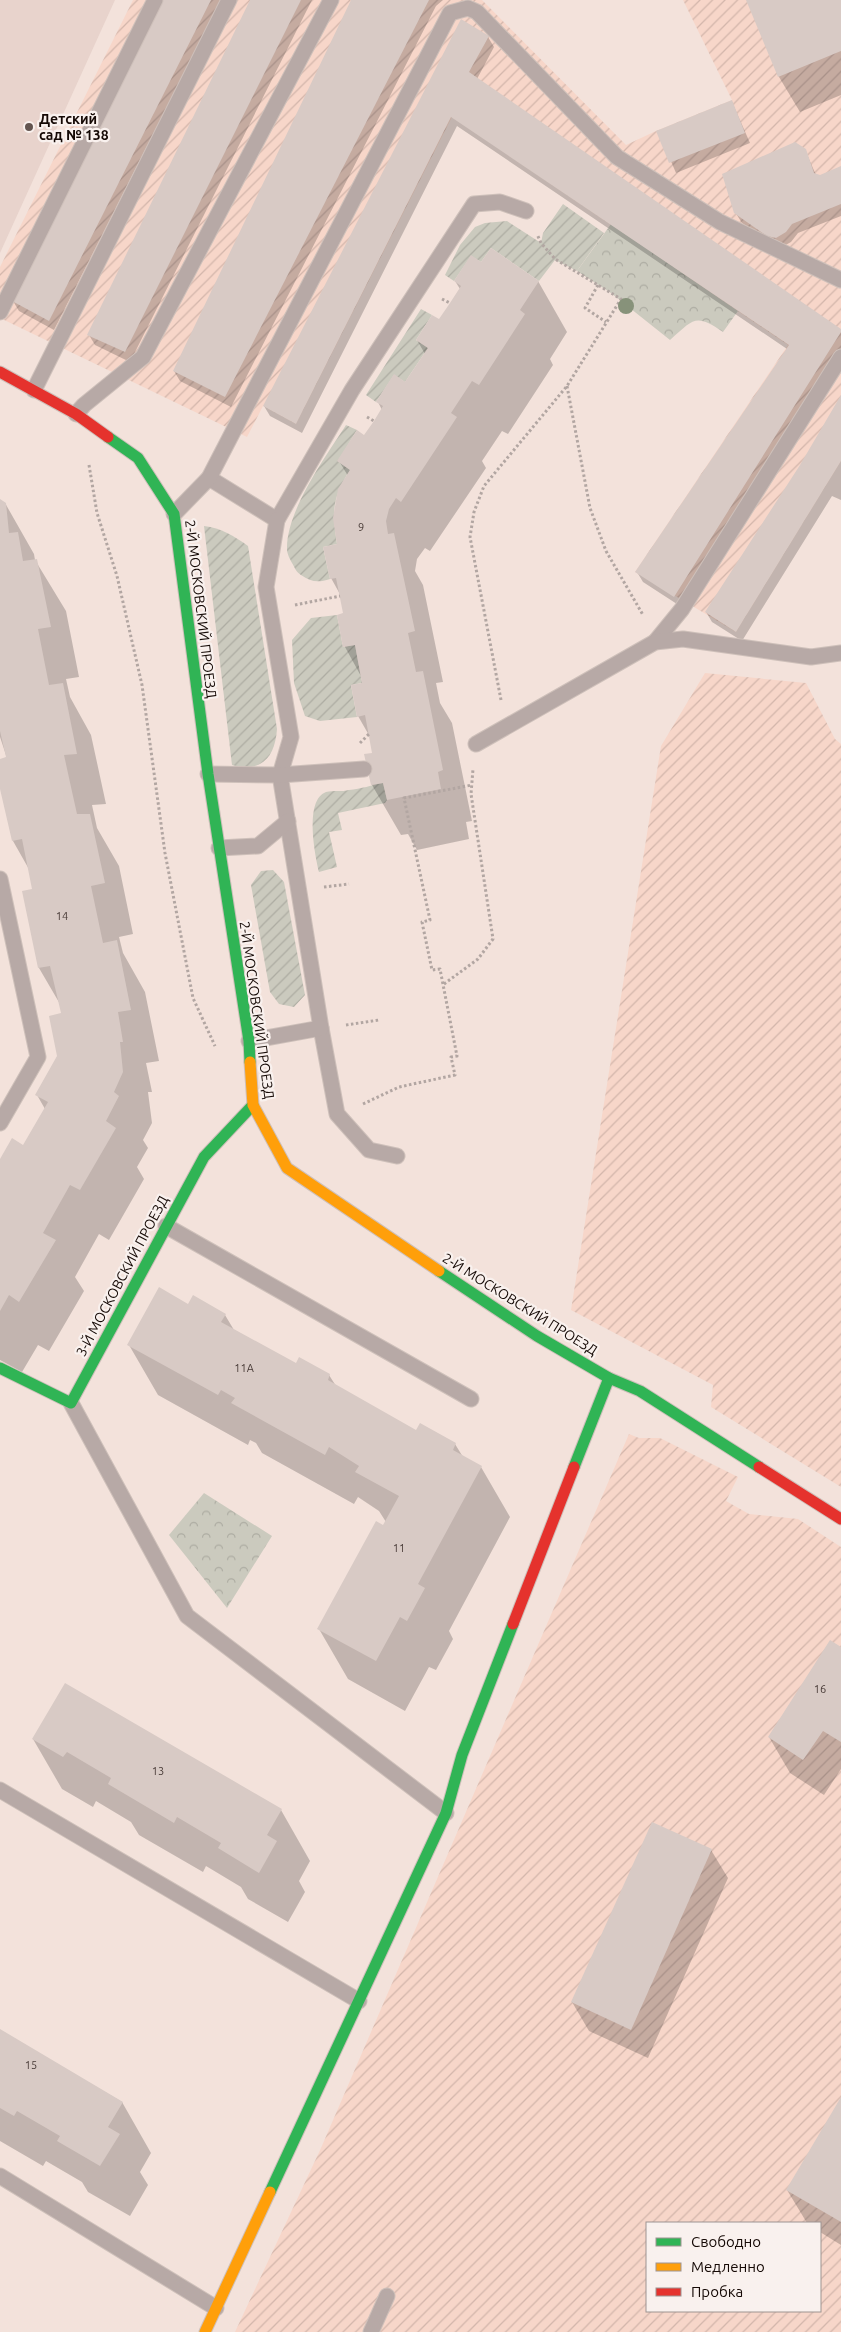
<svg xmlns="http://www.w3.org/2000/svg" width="841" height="2332" font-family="Ubuntu,sans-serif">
  <defs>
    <pattern id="industrial-furrows" width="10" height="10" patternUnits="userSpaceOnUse" patternTransform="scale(1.25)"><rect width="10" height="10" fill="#f7d6c9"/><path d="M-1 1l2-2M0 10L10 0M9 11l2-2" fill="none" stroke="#d3b6ab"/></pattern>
    <pattern id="park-crowns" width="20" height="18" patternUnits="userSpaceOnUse" patternTransform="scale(1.25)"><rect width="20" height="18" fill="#cbcabe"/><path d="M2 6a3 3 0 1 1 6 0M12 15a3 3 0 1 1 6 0" fill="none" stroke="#adaca2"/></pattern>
    <pattern id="garden-furrows" width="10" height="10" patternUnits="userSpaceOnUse" patternTransform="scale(1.25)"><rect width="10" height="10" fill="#cbcabe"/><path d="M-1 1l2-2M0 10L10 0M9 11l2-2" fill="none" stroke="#adaca2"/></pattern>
  </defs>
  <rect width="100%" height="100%" fill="#f3e2db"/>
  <g fill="url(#industrial-furrows)" fill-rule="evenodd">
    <path d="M133,0H482L626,145L656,131L732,100L683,0H841V461L736,632L635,572L788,345L452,117L296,424L263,406L247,437L0,318V267Z"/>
    <path d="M705,673L806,683L835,739L841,744V1487L711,1407L713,1385L571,1310L661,746Z"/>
    <path d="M629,1434L639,1438H660L738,1477L726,1501L749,1514L798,1519L841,1547V2332H235L321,2148ZM647,2223H820V2311H647Z"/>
  </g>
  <path fill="#e8d3cc" d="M0,0H115L0,253Z"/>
  <g fill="url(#park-crowns)">
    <path d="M611,224L738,311L723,332C695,313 694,319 670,340L611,293L577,271Z"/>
    <path d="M204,1493L272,1536L227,1608L169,1535Z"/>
  </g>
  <g fill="url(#garden-furrows)">
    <path d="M563,204L604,233L577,271L555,260L539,281L491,248L481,262L471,256L454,281L445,275L460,245L475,227L485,223L507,221L541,243L543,233Z"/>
    <path d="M421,309L432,315L416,340L428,348L405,382L394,375L376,402L366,395Z"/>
    <path d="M346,425L357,430L338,461L350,470C332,498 332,511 337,544L323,547L330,579C318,583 311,582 301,575C296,572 295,568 292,563C290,559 287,554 287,549C286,511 326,456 346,425Z"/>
    <path d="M204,526C221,528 234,536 248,546L277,729C275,757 262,773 232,765Z"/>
    <path d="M337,615L343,647L355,645L362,683L351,685L357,717L320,721L305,716L294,683L292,640L311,618Z"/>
    <path d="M383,783L387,800L385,803L338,813L342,830L329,832L337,867L319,872C315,855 304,800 326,792C333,790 342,792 349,790C361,789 372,785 383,783Z"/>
    <path d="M273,870L284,882L305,995L294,1007L279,1004L270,992L251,885L261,871Z"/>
  </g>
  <g fill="#0003">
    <path d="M165,0H221L54,330L19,311L13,301Z"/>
    <path d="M252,0H312L130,362L95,345L89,335Z"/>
    <path d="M353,0H443L436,6L231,407L180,381L174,371Z"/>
    <path d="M748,0H841V95L800,112L779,77Z"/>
    <path d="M488,37L494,47L477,79L841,330V351L680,606L643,582L637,572L787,349L457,126L302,433L270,416L264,406Z"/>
    <path d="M732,102L750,143L676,173L658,131Z"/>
    <path d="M805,150L816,175L820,176L841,168V216L798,233L791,242L782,247L774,246L742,223L735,212Z"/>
    <path d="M482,264L538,281L567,332L550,359L553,365L508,434L502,431L482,461L486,468L430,551L425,548L417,559L415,571L423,585L443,682L436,683L440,703L452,723L472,821L466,822L469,839L417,850L408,834L401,835L372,785L374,754L370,737L358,716L362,678L345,647L338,616L345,614L341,596L331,578L339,545L348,476L339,461L364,437L382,410L378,402L406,384L425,354L417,340L439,321L460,289L455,281Z"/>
    <path d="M841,397V500L832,496L742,641L712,622L706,612L803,468Z"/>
    <path d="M0,501L5,503L34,554L35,560L66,611L79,677L66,679L70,697L91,735L106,804L92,805L97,828L119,866L133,934L119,937L123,953L145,992L159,1061L146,1063L152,1092H148L152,1123L143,1140L148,1148L137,1167L144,1179L109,1240L99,1234L75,1277L84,1291L49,1351L38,1345L22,1372L0,1360V1162L24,1147L45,1109L37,1095L59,1056L63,1014L60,1004L39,968L34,890L30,871L13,841L0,783V760L7,758L0,737Z"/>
    <path d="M189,1306L225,1315L234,1330L296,1364L329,1375L336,1386L416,1432L455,1444L463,1457L481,1467L510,1517L449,1631L453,1639L436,1670L429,1667L405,1711L348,1679L319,1629L386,1522L379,1511L358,1497L354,1504L262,1453L256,1443L250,1440L248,1445L158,1395L129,1345Z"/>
    <path d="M841,1648V1769L824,1795L790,1773L769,1737Z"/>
    <path d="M33,1739L281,1810L310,1861L299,1881L305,1892L288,1922L248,1899L241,1887L206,1866L203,1872L139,1835L131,1822L96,1801L93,1807L62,1789Z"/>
    <path d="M711,1850L728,1878L648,2058L589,2031L572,2002Z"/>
    <path d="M0,2031L122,2102L151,2153L140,2172L148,2185L130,2216L88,2192L82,2182L46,2161L43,2166L0,2141Z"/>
    <path d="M841,2099V2245L820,2232V2223H807L787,2190Z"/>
  </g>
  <g fill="#d8cac5">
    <path d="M163,0H211L49,321L12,301Z"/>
    <path d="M250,0H301L125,352L87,335Z"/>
    <path d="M351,0H429L225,397L173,371Z"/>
    <path d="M746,0H841V51L778,77Z"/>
    <path d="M461,19L489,36L469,72L841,329V332L674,597L635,572L789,345L451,117L296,424L263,406Z"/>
    <path d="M732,100L745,133L669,163L656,131Z"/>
    <path d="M795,142L806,149L814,173L820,175L841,166V204L792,224L786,232L776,238L767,236L734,213L722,174Z"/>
    <path d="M491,248L539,281L520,310L525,314L479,385L472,381L451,413L457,417L401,502L396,498L389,509L386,521L388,534L394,533L415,631L408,633L416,672L423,671L443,770L438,772L441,789L387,800L383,783L371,785L364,754L372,753L365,715L357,717L351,685L362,683L355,645L343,647L337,615L343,613L336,578L330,579L323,547L337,544L333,518L338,489L350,470L337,461L357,430L364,435L374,421L383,406L376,402L394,374L405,382L428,348L416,340L432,315L439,319L450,303L461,286L454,281L471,255L481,262Z"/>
    <path d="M841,395V461L736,632L705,612L800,465Z"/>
    <path d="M0,499L6,503L9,533L18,532L23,561L37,559L51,627L38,629L49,685L63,683L77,754L64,755L71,787L77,814H90L105,883L91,886L103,943L117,940L131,1010L118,1012L123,1042H120L123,1072L114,1092L119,1096L106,1121L116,1128L80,1190L70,1185L43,1233L56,1240L19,1302L9,1295L0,1311V1159L12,1138L23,1145L48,1102L35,1095L57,1056L49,1016L61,1013L50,966L38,968L22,891L32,889L22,839L12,841L0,789V759L6,757L0,731Z"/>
    <path d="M159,1287L188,1304L193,1295L226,1314L221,1322L296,1363L299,1357L330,1374L328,1380L416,1430L420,1423L456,1443L453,1450L482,1466L418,1584L425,1588L407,1621L400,1617L376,1661L317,1629L376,1521L383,1525L399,1496L355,1472L359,1466L329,1447L325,1455L231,1403L235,1398L221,1390L218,1395L127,1345Z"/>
    <path d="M830,1640L841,1647V1742L823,1731L803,1760L768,1737Z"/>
    <path d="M65,1683L282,1809L267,1835L277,1841L259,1873L218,1848L221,1843L177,1817L174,1823L108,1784L111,1778L67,1752L63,1757L32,1739Z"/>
    <path d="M652,1822L712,1849L631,2030L571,2002Z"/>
    <path d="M0,2029L123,2102L108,2127L120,2134L100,2166L57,2141L60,2136L17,2111L14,2116L0,2108Z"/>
    <path d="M841,2097V2222L786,2190Z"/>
  </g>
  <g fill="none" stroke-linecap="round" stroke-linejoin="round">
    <g stroke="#cec0ba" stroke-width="17">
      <g id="lane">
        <path d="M0,312L155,0"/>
        <path d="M34,390L229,0"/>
        <path d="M76,414L84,405L143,357L331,0"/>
        <path d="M209,478L277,520L352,390L474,204L500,202L526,211"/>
        <path d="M174,514L209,478L450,13L468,8L477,12L617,157L720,222L841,280"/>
        <path d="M277,520L266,587L291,737L280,775L321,1028L337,1114L369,1150L397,1156"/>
        <path d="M655,642L682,609L841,357"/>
        <path d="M476,744L655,642L683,639L811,657L841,653"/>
        <path d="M208,774L280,775L364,769"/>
        <path d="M219,848L258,846L288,821"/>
        <path d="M0,879L38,1057L0,1123"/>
        <path d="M249,1041L321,1028"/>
        <path d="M166,1226L471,1399"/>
        <path d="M71,1403L187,1616L446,1813"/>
        <path d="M0,1790L359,2001"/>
        <path d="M0,2176L216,2308"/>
        <path d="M371,2332L387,2296"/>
      </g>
    </g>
    <g stroke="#cec0ba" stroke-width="13">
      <g id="fast">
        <path d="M108,437L138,458L174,514L208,774L249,1041L250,1062"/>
        <path d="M439,1271L537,1336L609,1378L640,1391L759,1467"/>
        <path d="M0,1368L71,1403L204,1157L253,1105"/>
        <path d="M574,1467L609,1378"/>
        <path d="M270,2192L446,1813L462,1755L513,1624"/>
      </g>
    </g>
    <g stroke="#cec0ba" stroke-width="13">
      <g id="slow">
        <path d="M250,1062L253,1105L287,1168L439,1271"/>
        <path d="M205,2332L270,2192"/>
      </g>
    </g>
    <g stroke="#cec0ba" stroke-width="13">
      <g id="jam">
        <path d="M0,372L76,414L108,437"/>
        <path d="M759,1467L841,1519"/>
        <path d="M513,1624L574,1467"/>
      </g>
    </g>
    <g stroke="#b2a6a2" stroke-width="3" stroke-dasharray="2.5 2.5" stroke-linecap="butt">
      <path d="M598,285L585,308L606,322"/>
      <path d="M442,299L450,303"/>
      <path d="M567,386L590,508L606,551L643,615"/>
      <path d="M367,417L374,421"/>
      <path d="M89,465L97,513L117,576L142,685L165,853L193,998L215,1046"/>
      <path d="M295,605L340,596"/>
      <path d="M501,700L470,537L474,512L484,486L567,386L621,299L555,259L541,243L537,234"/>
      <path d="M360,743L369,734"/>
      <path d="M324,887L349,884"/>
      <path d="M444,984L478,959L493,939L471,794L473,769"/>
      <path d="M346,1025L379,1020"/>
      <path d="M363,1104L399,1087L455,1075L451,1057L457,1056L440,969L432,970L422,922L430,920L404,798L472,785"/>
    </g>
    <use href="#lane" stroke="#b7a9a6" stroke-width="15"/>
    <use href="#fast" stroke="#30b455" stroke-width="11"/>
    <use href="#slow" stroke="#ff9f0a" stroke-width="11"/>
    <use href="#jam" stroke="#e5322d" stroke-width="11"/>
  </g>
  <circle fill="#87927a" cx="626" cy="306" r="8"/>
  <circle fill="#635550" stroke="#f9f1ee" stroke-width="2" cx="29" cy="127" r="5"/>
  <g text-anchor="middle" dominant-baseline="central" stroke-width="4.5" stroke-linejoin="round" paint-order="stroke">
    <g font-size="11" fill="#463935">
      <text x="361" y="527">9</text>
      <text x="62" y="916">14</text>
      <text x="244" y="1368">11А</text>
      <text x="399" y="1548">11</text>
      <text x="820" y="1689">16</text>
      <text x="158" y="1771">13</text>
      <text x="31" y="2065">15</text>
    </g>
    <g font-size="14" font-weight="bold" fill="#150905" stroke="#f9f1ee" text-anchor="start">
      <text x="39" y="119">Детский<tspan x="39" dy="16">сад № 138</tspan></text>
    </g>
    <g font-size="14" fill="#150905" stroke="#f9f1ee">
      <text transform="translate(201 609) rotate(83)">2-Й МОСКОВСКИЙ ПРОЕЗД</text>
      <text transform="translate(257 1010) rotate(82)">2-Й МОСКОВСКИЙ ПРОЕЗД</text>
      <text transform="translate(122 1276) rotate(-62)">3-Й МОСКОВСКИЙ ПРОЕЗД</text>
      <text transform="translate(520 1304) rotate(32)">2-Й МОСКОВСКИЙ ПРОЕЗД</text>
    </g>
  </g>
  <rect x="646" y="2222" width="175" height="90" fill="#f9f1ee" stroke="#9e9491"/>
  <rect x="656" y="2238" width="25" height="8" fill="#30b455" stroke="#9e9491"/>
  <text x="691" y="2247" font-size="15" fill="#150905">Свободно</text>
  <rect x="656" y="2263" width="25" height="8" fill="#ff9f0a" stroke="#9e9491"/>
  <text x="691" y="2272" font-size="15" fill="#150905">Медленно</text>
  <rect x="656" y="2288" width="25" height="8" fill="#e5322d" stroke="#9e9491"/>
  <text x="691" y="2297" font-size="15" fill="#150905">Пробка</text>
</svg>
